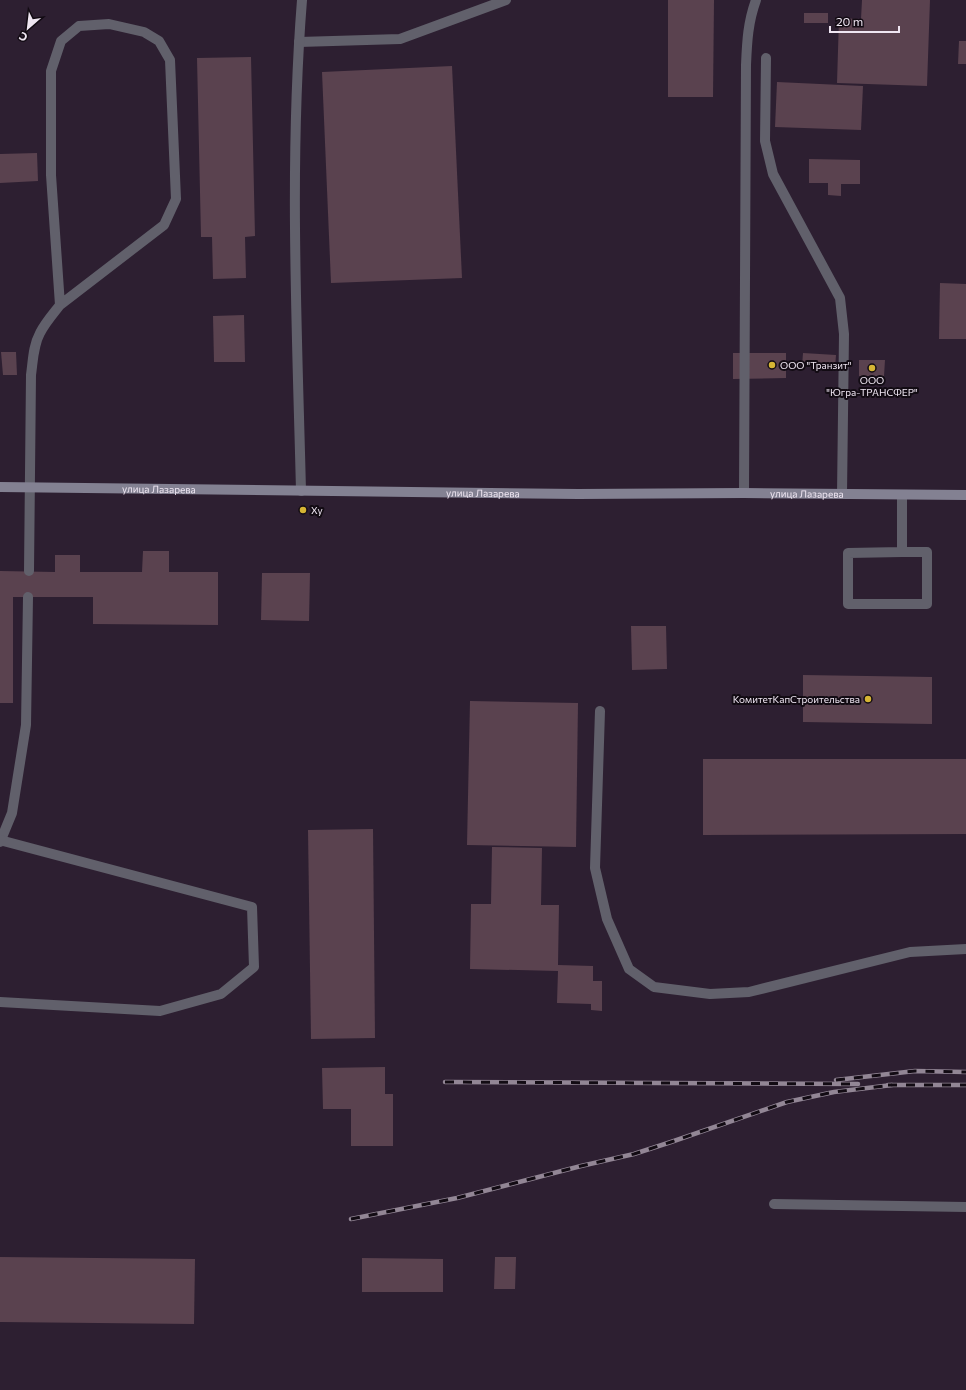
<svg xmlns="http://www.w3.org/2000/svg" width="966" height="1390" font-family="Commissioner,sans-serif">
  <rect width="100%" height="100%" fill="#2d1f31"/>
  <g fill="#5a424f">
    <path d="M668,0H714L713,97H668Z"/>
    <path d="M862,0H930L927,86L837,83L839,18L861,19Z"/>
    <rect x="804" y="13" width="24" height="10"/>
    <path d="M959,41H966V64H958Z"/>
    <path d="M251,57L255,236L245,237L246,278L213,279L212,237H201L197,58Z"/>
    <path d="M452,66L462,278L331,283L322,72Z"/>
    <path d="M777,82L863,86L861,130L775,127Z"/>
    <path d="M37,153L38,181L0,183V154Z"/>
    <path d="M809,159L860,160V184H841V196L828,195V183H809Z"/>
    <path d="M940,283L966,284V339H939Z"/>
    <path d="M244,315L245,362H214L213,316Z"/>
    <path d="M1,352H16L17,375H3Z"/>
    <path d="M733,353H786V378L733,379Z"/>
    <path d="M803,353L836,355L835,368L802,366Z"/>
    <path d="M859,360H885L884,376H859Z"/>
    <path d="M143,551H169V572H218V625L93,624V597H13V703H0V571L55,572V555H80V572H142Z"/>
    <path d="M262,573H310L309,621L261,620Z"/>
    <path d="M631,626H666L667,669L632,670Z"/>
    <path d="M803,675L932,677V724L803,722Z"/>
    <path d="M470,701L578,703L576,847L467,845Z"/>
    <path d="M703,759H966V834L703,835Z"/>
    <path d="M373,829L375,1038L311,1039L308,830Z"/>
    <path d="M492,847L542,848L541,905H559L558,965L593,966V981H602V1011L591,1010V1004L557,1003L558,971L470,969L471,904H491Z"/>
    <path d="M385,1067V1094H393V1146H351V1109H323L322,1068Z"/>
    <path d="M0,1257L195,1259L194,1324L0,1322Z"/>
    <path d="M495,1257H516L515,1289H494Z"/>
    <path d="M362,1258L443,1259V1292H362Z"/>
  </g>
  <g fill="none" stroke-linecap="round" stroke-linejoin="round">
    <g stroke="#61606b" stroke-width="10">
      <path d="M299,42L400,39L506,0"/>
      <path d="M766,58L765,141L773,174L840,298L844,334L842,494"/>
      <path d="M301,491C297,327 289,163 302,0"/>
      <path d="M744,493L746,65C747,41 748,22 756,0"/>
      <path d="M902,495V552H927V604H848V553L902,552"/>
      <path d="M29,571L31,375C33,361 33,346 40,333C45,323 53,314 60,305L51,175V71L61,41L79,26L109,24L144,32L159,41L170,60L176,199L164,225L60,305"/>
      <path d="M600,711L595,868L607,919L629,969L654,987L710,994L749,992L910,952L966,949"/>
      <path d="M0,842L12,813L26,725L28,597"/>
      <path d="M0,1002L160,1011L221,994L254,967L252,907L0,840"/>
      <path d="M774,1204L966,1207"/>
    </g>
    <path stroke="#838192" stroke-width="10" id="s1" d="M0,487L578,494L744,493L966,495"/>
    <g stroke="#928695" stroke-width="4.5">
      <g id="rail">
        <path d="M836,1080L915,1071L966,1072"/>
        <path d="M445,1082L858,1084"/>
        <path d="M888,1085H966"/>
        <path d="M351,1219L457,1198L581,1166L634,1154L671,1142L787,1102L834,1092L892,1085"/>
      </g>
    </g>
    <use href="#rail" stroke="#120b13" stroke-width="3" stroke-dasharray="9" stroke-linecap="butt"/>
  </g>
  <g fill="#d6b534" stroke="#120b13" stroke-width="1.5">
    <circle cx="772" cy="365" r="4"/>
    <circle cx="872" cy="368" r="4"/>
    <circle cx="303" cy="510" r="4"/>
    <circle cx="868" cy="699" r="4"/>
  </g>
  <g text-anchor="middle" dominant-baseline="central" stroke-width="4" stroke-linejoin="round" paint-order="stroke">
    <g font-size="10" fill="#efe6f2" stroke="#120b13" text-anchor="start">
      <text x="780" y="365">ООО "Транзит"</text>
      <text x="872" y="380" text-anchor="middle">ООО<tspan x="872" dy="12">"Югра-ТРАНСФЕР"</tspan></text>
      <text x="311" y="510">Xy</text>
      <text x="860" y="699" text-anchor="end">КомитетКапСтроительства</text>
    </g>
    <g font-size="10" fill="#efe6f2" stroke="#120b13">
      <text stroke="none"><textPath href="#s1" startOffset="159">улица Лазарева</textPath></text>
      <text stroke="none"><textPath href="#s1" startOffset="483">улица Лазарева</textPath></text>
      <text stroke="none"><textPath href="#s1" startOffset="807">улица Лазарева</textPath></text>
    </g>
  </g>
  <g transform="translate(28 28) rotate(208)" stroke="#120b13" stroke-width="3" paint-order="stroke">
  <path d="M0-3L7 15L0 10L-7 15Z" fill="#efe6f2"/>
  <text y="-6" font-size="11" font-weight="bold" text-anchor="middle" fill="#efe6f2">С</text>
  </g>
  <path d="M830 26v6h69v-6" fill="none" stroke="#efe6f2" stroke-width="2"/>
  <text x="836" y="26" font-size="12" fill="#efe6f2" stroke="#120b13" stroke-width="3" paint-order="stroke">20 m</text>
</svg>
